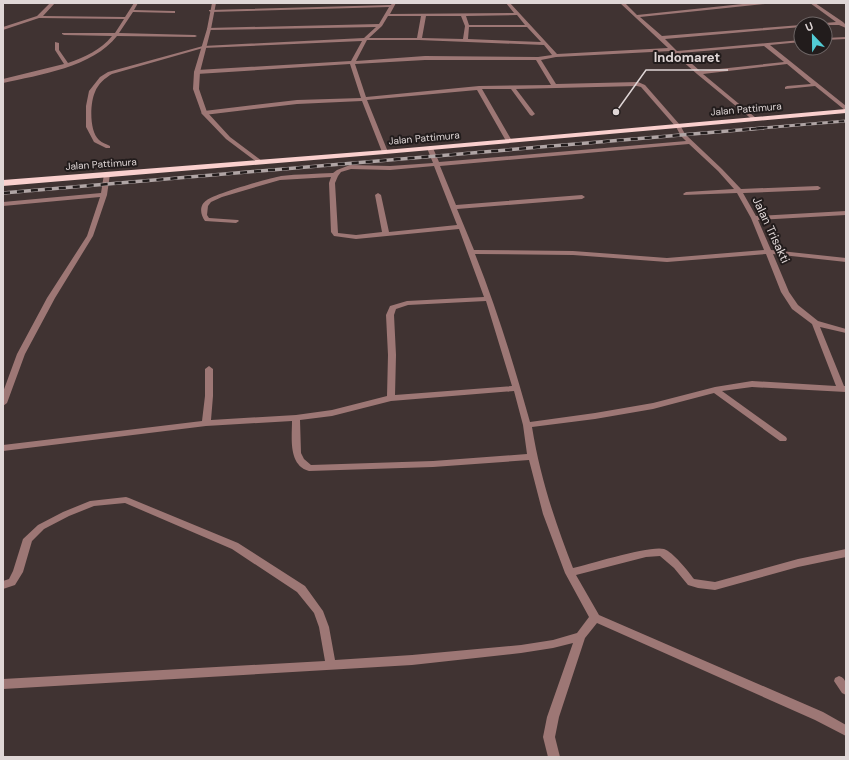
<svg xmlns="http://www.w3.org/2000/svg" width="849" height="760" font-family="'DM Sans',sans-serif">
  <rect width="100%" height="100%" fill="#403332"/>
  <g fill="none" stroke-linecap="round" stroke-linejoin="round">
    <g fill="#9d7775" fill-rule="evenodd">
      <path d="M50,3H55L43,16L125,17L134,3H138L134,10L173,11H175V13L133,12L119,33L195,35L197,36L195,37L117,36C93,67 39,75 3,83V79L64,64L55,50V42L59,43V50L68,63C85,57 101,50 112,36L64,35L62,34V33H115L124,19L39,18L3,30V27L37,16Z"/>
      <path d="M392,3H396L390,14L514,13L506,3H510L557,54L668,48L620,3H625L637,15L752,3H767L765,4L640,17L662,36L801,25V27L665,39L677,51L801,40V42L770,45L846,106V111L815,86L785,89V87L787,86L811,84L787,64L703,74L756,118L757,119L754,121L697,74L671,51L556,57L541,60L556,84L638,82L645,85L680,125L685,134L722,169L741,189L818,186L821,188L818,190L743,193L756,216L846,211V215L758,220L771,250L846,258V262L773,254L789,292L798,305L818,321L846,329V333L820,327L844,386H846V392L752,387L722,391L786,437L787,439L786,441H780L714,393L653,409L595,419L532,427C540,477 555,522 573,568C590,564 651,545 664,549C673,552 688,571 694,579L715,582L798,559L846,549V557L798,567L715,590L698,588L688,585L674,568L660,556L646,557L576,575L599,615L823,712L846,725V736L815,720L597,623L585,638L559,717L555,737L560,757H548L543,737L547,717L573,643L553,648L521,653L412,665L3,689V679L325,661L319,627L314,613L297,592L232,549L125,503L94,506L69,516L44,529L32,541L23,572L15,585L3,589V581L9,579L13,571L23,539L38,525L63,512L90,501L126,497L129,498L238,543L305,586L323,611L329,627L335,660L412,655L521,645L553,640L577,633L589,617L565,573L543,514L529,460L433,467L309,471C288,465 292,438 292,421L206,426L3,451V445L202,421L205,396V369L209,366L213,369V396L211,420L296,415L332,410L387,396L388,355L386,315L390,306L407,301L484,297L459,229L356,239L334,236L331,232L329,183L331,177L280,180L222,197L211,202L208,206L207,215L209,218L238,220L239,221L236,223L205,221C200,214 199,205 207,200C214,194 270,178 281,176C298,174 316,174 333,173L337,170L350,165L390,166L433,163L427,148L430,146L433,148L439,162L686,141L681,136L676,127L641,87L637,86L516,89L535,114L532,116L530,115L511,89H482L512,141L509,143L506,141L477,90L367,100L388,152L385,154L382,152L362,101L297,104L204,115L201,113L204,111L297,100L361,98L350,64L197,74L194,72L197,70L351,61L362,41L203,48L112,74C105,78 98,84 95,92C90,103 89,131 99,140C102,143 107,144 110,146V148H106L94,142L86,127V106L89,91L100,77L108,72L203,46L364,38L376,27L209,30L207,29V28L379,24L389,7L211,12L209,11V10L391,5ZM517,15L525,25H469L466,16ZM388,16H421L417,38H369L382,26ZM426,16H461L465,26L463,39L422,38ZM469,27H527L541,42L468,39ZM367,40H419L544,45L552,55L538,57L425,56L356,61ZM764,46L784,62L700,71L680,53ZM425,60H536L551,85L479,86L366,97L355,64ZM689,144L718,171L734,189L686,192L683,194L684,195L737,193L751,218L764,250L667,258L573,251L474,250L457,209L582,199L585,197L582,195L456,205L440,166ZM434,166L457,225L389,232L381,195L378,193L375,195L382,232L356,235L338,233L335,183L338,176L341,172L351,169L390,170ZM475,254L573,255L667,262L766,254L781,292L792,309L812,324L836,386L752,381L715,387L653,403L595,413L530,422C514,365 497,309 475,254ZM486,301L512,386L395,395L396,355L394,315L396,309L408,305ZM514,391L523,425L527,454L433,461L311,465L304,459L301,453L300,420L332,416L391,401Z"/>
      <path d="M810,3H815L843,22L846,25V28L839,25H825V24H823L825,23L836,22Z"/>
      <path d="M846,37V39L825,40V38Z"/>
      <path d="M107,172L110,174L107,195L93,236L55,298L25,354L7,403L3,406V392L17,354L47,298L87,236L100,197L3,206V202L101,193L104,174Z"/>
      <path d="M839,676C848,679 846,687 846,695L842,693L834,681L835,678Z"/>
    </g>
    <path fill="#9d7775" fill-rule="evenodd" d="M212,3H216L211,29L200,72L199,89L207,112L230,137L262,161V163H258L226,139L202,114L193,89L194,72L207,29Z"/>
    <path fill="#fad0ce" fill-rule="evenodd" d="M846,109V113L385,154L3,186V180L385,150Z"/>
    <g stroke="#b0a5a5" stroke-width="3">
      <path id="rail-far1" d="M751,129L846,121"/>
    </g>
    <g stroke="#b0a5a5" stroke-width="3.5">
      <path id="rail" d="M3,193L763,128"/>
    </g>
    <use href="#rail-far1" stroke="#221c1c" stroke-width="2" stroke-dasharray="5.5" stroke-linecap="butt"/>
    <use href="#rail" stroke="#221c1c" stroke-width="2.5" stroke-dasharray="7" stroke-linecap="butt"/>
  </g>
  <g text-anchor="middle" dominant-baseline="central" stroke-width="4" stroke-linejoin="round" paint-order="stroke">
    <g font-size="10" fill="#dfd6d6" stroke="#221c1c">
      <text transform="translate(746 109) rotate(-5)">Jalan Pattimura</text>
      <text transform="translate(424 138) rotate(-5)">Jalan Pattimura</text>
      <text transform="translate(101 164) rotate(-4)">Jalan Pattimura</text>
    </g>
    <g font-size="12" fill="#dfd6d6" stroke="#221c1c">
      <text transform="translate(771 230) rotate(65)">Jalan Trisakti</text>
    </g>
  </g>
  <path fill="none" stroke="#dfd6d6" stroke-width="1.5" d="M616 112L646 70H728"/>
  <circle fill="#dfd6d6" stroke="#221c1c" stroke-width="1.5" cx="616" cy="112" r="4"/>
  <g font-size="13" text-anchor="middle" font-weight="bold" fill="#dfd6d6" stroke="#221c1c" stroke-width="4" stroke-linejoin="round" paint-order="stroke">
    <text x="687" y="62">Indomaret</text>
  </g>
  <rect width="849" height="760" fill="none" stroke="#dfd6d6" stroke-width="8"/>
  <g transform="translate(813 36) rotate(338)"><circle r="19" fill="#221c1c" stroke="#6e6666"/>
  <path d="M0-3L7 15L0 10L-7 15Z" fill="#52ccd5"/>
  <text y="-6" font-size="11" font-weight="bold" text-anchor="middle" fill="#dfd6d6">U</text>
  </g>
</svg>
